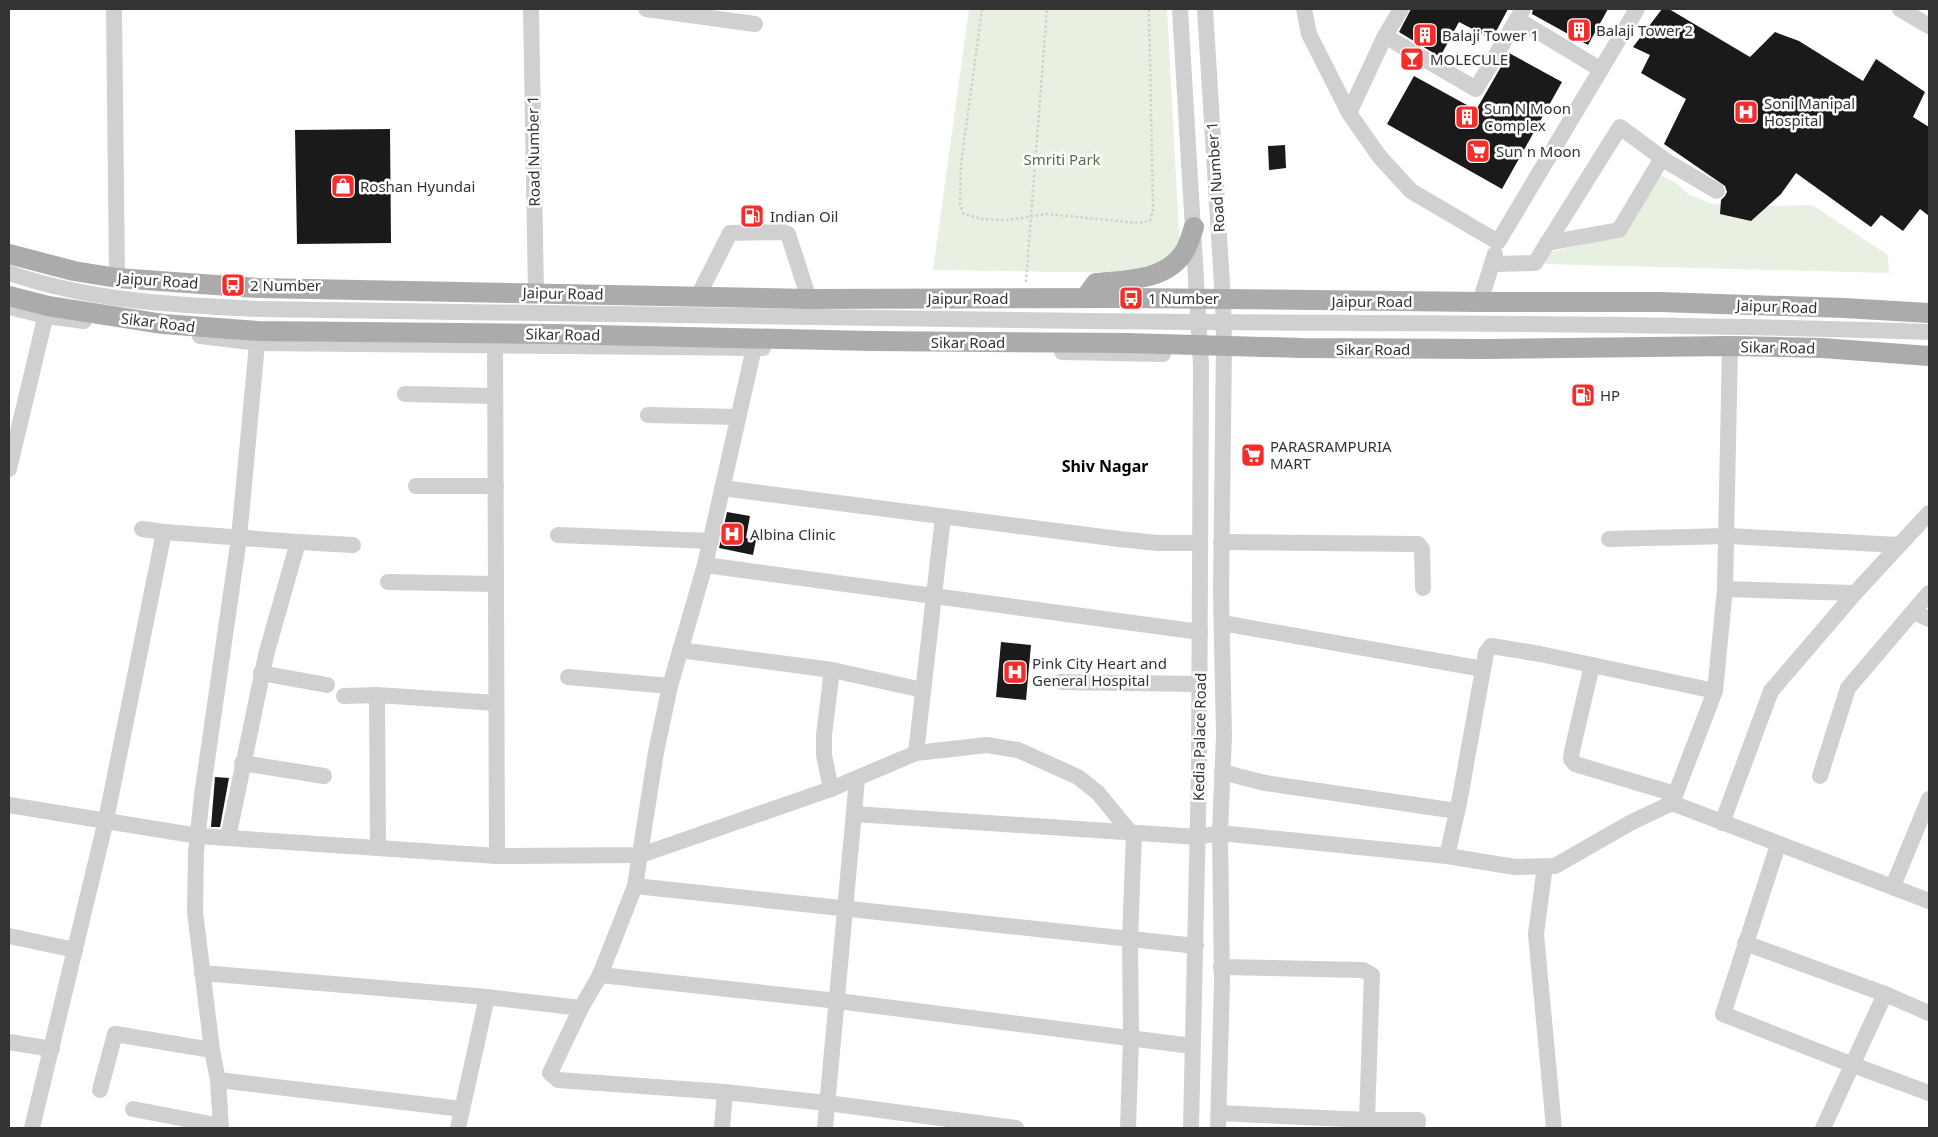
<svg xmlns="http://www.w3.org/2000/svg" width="1938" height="1137" font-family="'Noto Sans',sans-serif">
  <rect width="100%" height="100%" fill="#fff"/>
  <g fill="#e8f0e1">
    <path d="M969,9H1167L1180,251L1172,262L1132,273L933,270Z"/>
    <path d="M1659,174L1676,183L1690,195L1713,204L1761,206L1812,205L1888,255L1889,273L1544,264L1550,252L1623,235Z"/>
  </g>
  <g fill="#1a1a1a">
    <path d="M1411,9H1508L1492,39L1459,22L1440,57L1399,32Z"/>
    <path d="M1533,9H1608L1588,45L1532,14Z"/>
    <path d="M1662,9H1669L1750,57L1775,32L1799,41L1863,81L1876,59L1925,92L1913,117L1929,127V216L1920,209L1903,231L1881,215L1871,227L1796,173L1781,194L1751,221L1720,214L1721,200L1725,196L1727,192L1725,186L1664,144L1686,99L1641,73L1650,55L1633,47Z"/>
    <path d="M1509,53L1562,82L1502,189L1387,124L1414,76L1476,110Z"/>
    <path d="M390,129L391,243L297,244L295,130Z"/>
    <path d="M1285,145L1286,168L1269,170L1268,146Z"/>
    <path d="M727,512L750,516L746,538L756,540L753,555L719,548Z"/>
    <path d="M1001,642L1031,645L1026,700L996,697Z"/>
    <path d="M215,777L229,778L220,827H211Z"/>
  </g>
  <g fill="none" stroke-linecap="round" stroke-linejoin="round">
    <g stroke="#d0d0d0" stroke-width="2.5" stroke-dasharray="2.5 2.5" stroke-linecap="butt">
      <path d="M982,9L961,164L960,205L964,214L982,219L1008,220L1047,214L1137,223L1150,221L1153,209L1149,9"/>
      <path d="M1026,282L1047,9"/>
    </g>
    <g stroke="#d0d0d0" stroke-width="16">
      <path d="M114,9L117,278"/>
      <path d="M531,9L536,293"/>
      <path d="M646,9L755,24"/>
      <path d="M1180,9L1201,365L1199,773L1191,1128"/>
      <path d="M1205,9L1223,300L1224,346L1221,594L1224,736L1220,833L1222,982L1218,1128"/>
      <path d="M1304,9L1309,34L1349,113L1379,156L1411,191L1498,242L1637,9"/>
      <path d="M1900,9L1929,26"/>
      <path d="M1517,19L1600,69"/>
      <path d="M1385,36L1476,89L1523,9"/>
      <path d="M1349,113L1385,36L1401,9"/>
      <path d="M1547,243L1619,230L1662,158"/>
      <path d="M1492,264L1535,263L1620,127L1666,161L1717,191"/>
      <path d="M9,273C90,301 173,305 258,309C535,313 812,319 1090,321C1369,324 1650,322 1929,332"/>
      <path d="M698,296L730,233L783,232L788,234L809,299"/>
      <path d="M1480,302L1495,254"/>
      <path d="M9,307L46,316L84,321"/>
      <path d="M200,336L258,343L763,348"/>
      <path d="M495,336L497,856"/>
      <path d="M756,339L705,565L670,686L656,752L635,886L600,975L581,1008L550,1073L558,1080L725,1092L827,1103L1016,1128"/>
      <path d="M1062,352L1163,354"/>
      <path d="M405,394L495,396"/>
      <path d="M648,415L738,417"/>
      <path d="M9,469L48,306"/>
      <path d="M416,486H496"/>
      <path d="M722,488L1119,539L1158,543H1199"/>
      <path d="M142,529L164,532L298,542L266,655L228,838"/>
      <path d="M558,535L711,541"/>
      <path d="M1609,539L1728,536L1899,545"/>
      <path d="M298,542L353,545"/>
      <path d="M1221,542L1418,544L1422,549L1423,588"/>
      <path d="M705,565L1200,632"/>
      <path d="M388,582L496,584"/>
      <path d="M1725,589L1855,593"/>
      <path d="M1913,612L1929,619"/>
      <path d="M1222,623L1483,669"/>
      <path d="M680,650L832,670L923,690"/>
      <path d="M1592,665L1572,751L1571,759L1575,764L1675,794"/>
      <path d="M261,673L327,685"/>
      <path d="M568,677L670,686"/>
      <path d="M1061,682L1199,684"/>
      <path d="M344,696L377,695"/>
      <path d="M916,753L943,517"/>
      <path d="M242,763L324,776"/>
      <path d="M1222,772L1265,783L1457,811"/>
      <path d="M1820,776L1848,688L1929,593"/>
      <path d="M831,789L824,755V735L832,670"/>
      <path d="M1672,803L1929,901"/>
      <path d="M9,805L198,836L497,856L641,855L831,789L916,753L987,745L1018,750L1078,777L1098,793L1130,832"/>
      <path d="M854,814L1198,837L1220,833L1447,856L1515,867L1555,866L1630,823L1672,803L1715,691L1725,589L1730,346"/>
      <path d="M1722,823L1771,691L1855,593L1929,513"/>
      <path d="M1778,845L1723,1014L1853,1065L1929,1093"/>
      <path d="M378,848L377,695L496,703"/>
      <path d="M1447,856L1459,803L1486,653L1491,646L1540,654L1715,691"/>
      <path d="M1545,866L1536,934L1554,1128"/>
      <path d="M635,886L1196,946"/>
      <path d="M1893,886L1929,799"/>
      <path d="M9,936L75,950"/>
      <path d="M1745,943L1885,994L1929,1013"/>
      <path d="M1221,967L1363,970L1372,975L1367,1120"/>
      <path d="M202,973L487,997L581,1008"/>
      <path d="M600,975L838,1001L1192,1046"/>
      <path d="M9,1042L52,1049"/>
      <path d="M218,1080L462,1109"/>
      <path d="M100,1090L115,1034L212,1050"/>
      <path d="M133,1109L221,1126"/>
      <path d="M1219,1113L1367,1120H1418L1417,1128"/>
      <path d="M32,1128L106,820L164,532"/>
      <path d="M221,1128L218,1080L212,1050L195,912L196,852L202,795L239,538L258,333"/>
      <path d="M458,1128L487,997"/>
      <path d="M722,1128L725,1092"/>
      <path d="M825,1128L857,779"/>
      <path d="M1128,1128L1131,1038L1130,939L1134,833"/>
      <path d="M1823,1128L1885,994"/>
    </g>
    <g stroke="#ababab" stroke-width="20">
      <path d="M9,254L74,271L117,278L258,288L809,299L1131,298L1480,302H1660L1844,308L1929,313"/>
      <path d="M9,296L48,306L163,324L258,331L553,334L872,341L1127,343L1302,348L1487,349L1730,346L1822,348L1929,356"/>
      <path d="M1085,298L1096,283C1125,280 1163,281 1182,255C1188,248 1191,236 1194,227"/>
    </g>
  </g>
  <defs>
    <g id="building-square" transform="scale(1.25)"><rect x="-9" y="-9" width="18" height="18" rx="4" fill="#f52c29" stroke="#fff"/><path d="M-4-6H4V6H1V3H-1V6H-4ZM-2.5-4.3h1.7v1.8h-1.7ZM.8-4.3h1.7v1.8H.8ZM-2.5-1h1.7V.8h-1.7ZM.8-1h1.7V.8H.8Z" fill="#fff"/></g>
    <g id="bar-square" transform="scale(1.25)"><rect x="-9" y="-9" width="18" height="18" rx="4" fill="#f52c29" stroke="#fff"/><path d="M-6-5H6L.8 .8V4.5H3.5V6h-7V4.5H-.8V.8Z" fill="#fff"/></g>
    <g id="hospital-square" transform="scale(1.25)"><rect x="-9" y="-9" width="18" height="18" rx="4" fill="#f52c29" stroke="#fff"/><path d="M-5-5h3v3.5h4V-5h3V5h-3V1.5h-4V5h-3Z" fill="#fff"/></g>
    <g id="supermarket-square" transform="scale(1.25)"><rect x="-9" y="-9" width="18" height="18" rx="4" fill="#f52c29" stroke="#fff"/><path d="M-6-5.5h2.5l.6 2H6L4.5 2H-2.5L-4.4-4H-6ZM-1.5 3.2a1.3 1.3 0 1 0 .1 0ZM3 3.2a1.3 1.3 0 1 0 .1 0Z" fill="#fff"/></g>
    <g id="shop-square" transform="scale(1.25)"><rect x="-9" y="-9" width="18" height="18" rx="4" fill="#f52c29" stroke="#fff"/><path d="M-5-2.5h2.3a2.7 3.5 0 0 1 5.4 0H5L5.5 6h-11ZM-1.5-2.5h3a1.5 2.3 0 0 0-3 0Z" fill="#fff"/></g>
    <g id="fuel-square" transform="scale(1.25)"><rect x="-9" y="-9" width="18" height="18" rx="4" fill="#f52c29" stroke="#fff"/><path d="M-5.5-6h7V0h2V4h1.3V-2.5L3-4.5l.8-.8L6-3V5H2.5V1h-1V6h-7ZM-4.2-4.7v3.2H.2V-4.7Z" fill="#fff"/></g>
    <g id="bus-square" transform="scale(1.25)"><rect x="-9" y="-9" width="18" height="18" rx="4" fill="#f52c29" stroke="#fff"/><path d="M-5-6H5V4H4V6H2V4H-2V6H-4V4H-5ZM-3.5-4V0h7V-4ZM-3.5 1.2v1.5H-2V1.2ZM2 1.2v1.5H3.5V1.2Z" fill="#fff"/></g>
  </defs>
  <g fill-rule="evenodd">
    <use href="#building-square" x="1579" y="30"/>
    <use href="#building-square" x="1425" y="35"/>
    <use href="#bar-square" x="1412" y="59"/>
    <use href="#hospital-square" x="1746" y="112"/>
    <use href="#building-square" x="1467" y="117"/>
    <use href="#supermarket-square" x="1478" y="151"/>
    <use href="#shop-square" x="343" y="186"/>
    <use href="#fuel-square" x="752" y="216"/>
    <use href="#bus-square" x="233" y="285"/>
    <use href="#bus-square" x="1131" y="298"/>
    <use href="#fuel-square" x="1583" y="395"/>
    <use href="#supermarket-square" x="1253" y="455"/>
    <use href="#hospital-square" x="732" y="534"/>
    <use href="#hospital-square" x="1015" y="672"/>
  </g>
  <g text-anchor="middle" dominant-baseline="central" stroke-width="5" stroke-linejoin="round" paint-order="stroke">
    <g font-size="15" fill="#333" stroke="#fff" text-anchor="start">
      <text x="1596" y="30">Balaji Tower 2</text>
      <text x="1442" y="35">Balaji Tower 1</text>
      <text x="1430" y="59">MOLECULE</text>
      <text x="1764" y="103">Soni Manipal<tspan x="1764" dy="17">Hospital</tspan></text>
      <text x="1484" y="108">Sun N Moon<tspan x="1484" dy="17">Complex</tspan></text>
      <text x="1496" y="151">Sun n Moon</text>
      <text x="360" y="186">Roshan Hyundai</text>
      <text x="770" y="216">Indian Oil</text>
      <text x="250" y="285">2 Number</text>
      <text x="1148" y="298">1 Number</text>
      <text x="1600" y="395">HP</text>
      <text x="1270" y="446">PARASRAMPURIA<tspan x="1270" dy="17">MART</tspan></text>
      <text x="750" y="534">Albina Clinic</text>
      <text x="1032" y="663">Pink City Heart and<tspan x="1032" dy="17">General Hospital</tspan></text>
    </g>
    <g font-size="15" fill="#333" stroke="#fff">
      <text transform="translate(533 151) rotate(-91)">Road Number 1</text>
      <text transform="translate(1215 177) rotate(-94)">Road Number 1</text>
      <text transform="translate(158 280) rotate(4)">Jaipur Road</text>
      <text transform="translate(563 293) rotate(1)">Jaipur Road</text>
      <text x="968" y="298">Jaipur Road</text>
      <text x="1372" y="301">Jaipur Road</text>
      <text transform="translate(1777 306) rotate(2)">Jaipur Road</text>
      <text transform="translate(158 322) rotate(7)">Sikar Road</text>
      <text transform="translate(563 334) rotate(1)">Sikar Road</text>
      <text x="968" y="342">Sikar Road</text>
      <text transform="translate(1778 347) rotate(1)">Sikar Road</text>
      <text x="1373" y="349">Sikar Road</text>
      <text transform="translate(1199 737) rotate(-89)">Kedia Palace Road</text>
    </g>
    <g font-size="15" fill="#50743b" stroke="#fff">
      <text x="1062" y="159">Smriti Park</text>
    </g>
    <g font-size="16" font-weight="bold" fill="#000" stroke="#fff">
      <text x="1105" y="466">Shiv Nagar</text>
    </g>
  </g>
  <rect width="1938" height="1137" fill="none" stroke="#333333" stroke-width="20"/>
</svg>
